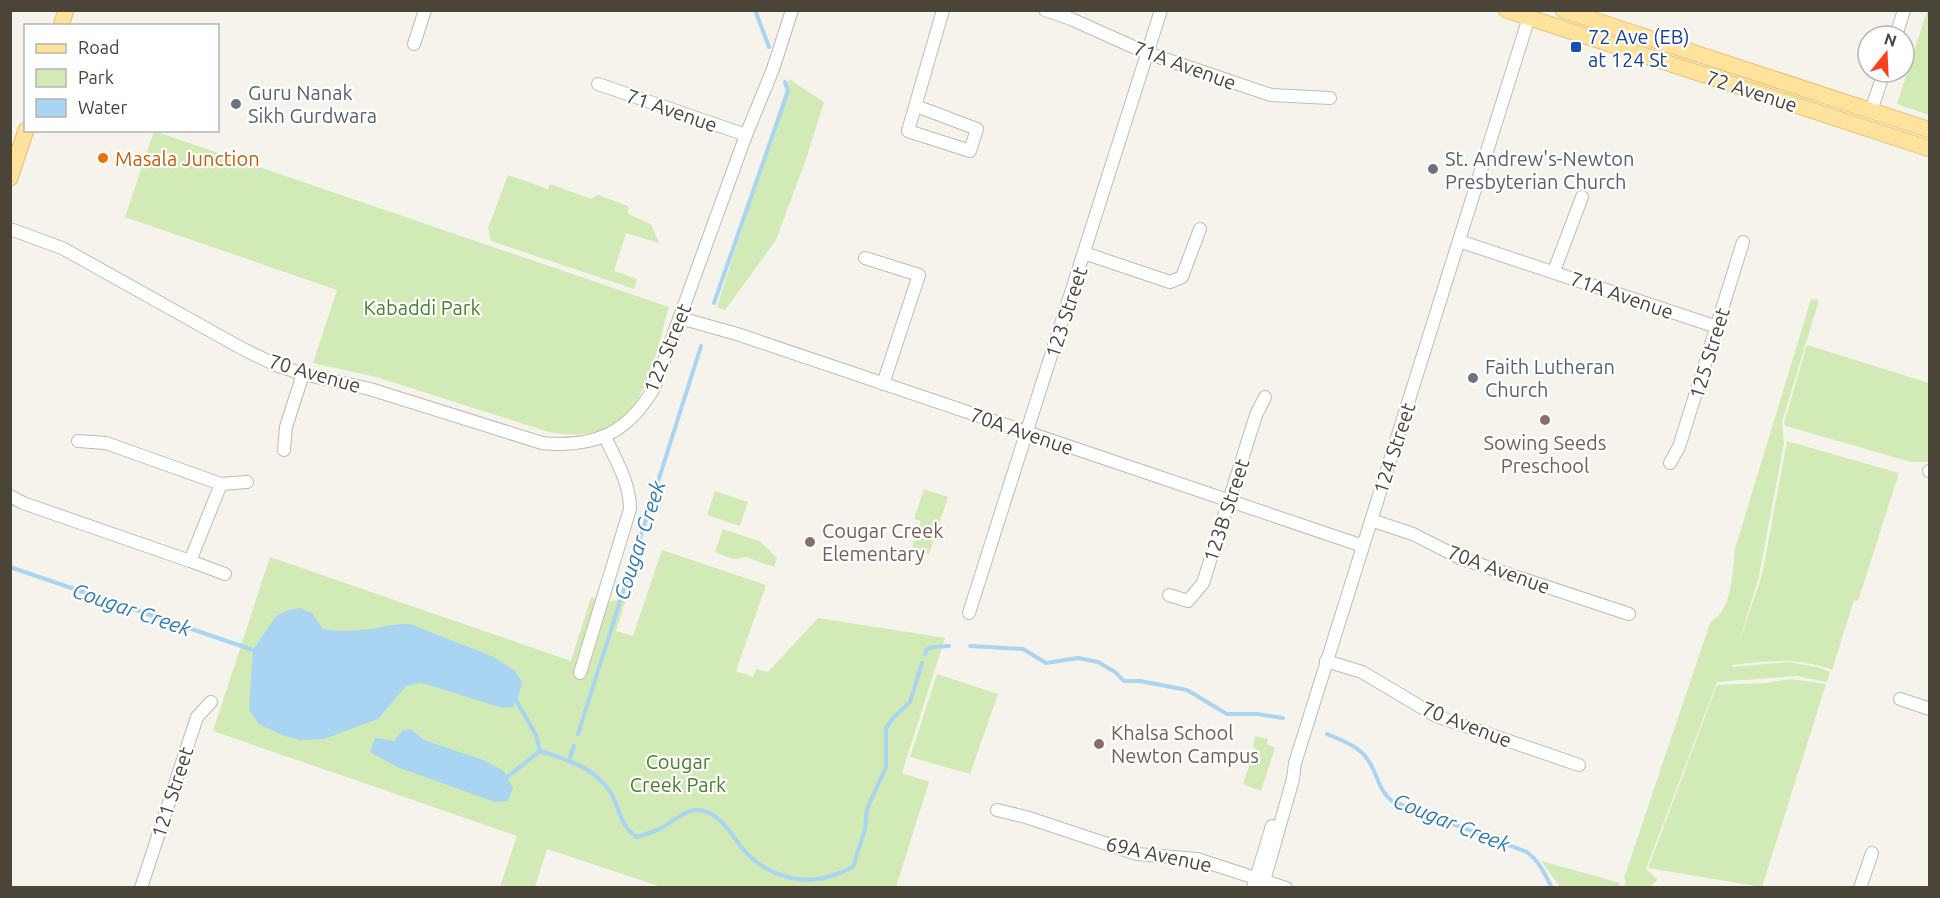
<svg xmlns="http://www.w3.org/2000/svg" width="1940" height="898" font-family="Ubuntu,sans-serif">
  <rect width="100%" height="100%" fill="#f6f3ec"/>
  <g fill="#d2eab5">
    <path d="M1927,11H1930L1929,115L1897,104Z"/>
    <path d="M789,79L824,102L805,162L776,240L725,310L717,307Z"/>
    <path d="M154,131L669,307C655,353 648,422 590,433C577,436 562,434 549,432L376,377L313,363L337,290L125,217Z"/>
    <path d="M508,175L548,189L550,184L591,199L598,195L628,206V214L651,224L659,243L626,233L614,271L637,279L634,289L491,241L488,228Z"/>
    <path d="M1811,299L1819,300L1782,422L1784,443L1759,576L1739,643L1762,575L1787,441L1899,473L1858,601L1854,600L1832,670C1797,657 1768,661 1733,665L1732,667L1788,662L1817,667L1830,672L1827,682L1797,676L1717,682L1646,869L1658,880L1649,887H1624L1626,881L1624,878L1710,623C1733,609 1732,574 1735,549Z"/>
    <path d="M1807,345L1929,383V462H1911L1786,426L1784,423Z"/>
    <path d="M924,489L948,497L929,554L912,548L921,521L914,519Z"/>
    <path d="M715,491L748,502L740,526L707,515Z"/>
    <path d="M723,529L761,542L777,558L774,567L746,557L733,559L715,552Z"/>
    <path d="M662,550L766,585L736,671L753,677L756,669L768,672L818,618L945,638L902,773L929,782L896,887H662L547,849L535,887H500L517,836L213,731L270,557L571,661L591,597C607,605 622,603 630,586L616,631L633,636Z"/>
    <path d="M937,674L998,694L970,774L910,757Z"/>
    <path d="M1791,679L1826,684L1762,887L1648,868L1717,685L1766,683Z"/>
    <path d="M1255,736L1268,739L1267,744L1275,748L1261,791L1243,784L1255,748L1253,747Z"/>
    <path d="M1541,861L1620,883L1618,887H1560Z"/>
  </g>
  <g fill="#a9d4f2">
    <path d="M300,608L312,613L323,629C340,632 359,631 377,628C388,626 398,623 410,624L494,657L515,671L522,682L519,694L513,707L503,708L422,683L406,686L378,719L324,739L300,740L282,735L259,724L249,710L253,650L276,616L289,610Z"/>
    <path d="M411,729L424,740L483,760L504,771L513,788L508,801L495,802L397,767L370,752L375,738L394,741L402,731Z"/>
  </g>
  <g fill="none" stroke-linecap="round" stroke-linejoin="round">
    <g stroke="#a9d4f2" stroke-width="4">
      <path d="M755,10L769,47"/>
      <path d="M714,303L788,91L785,82"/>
      <path d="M10,567L253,650"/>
      <path d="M970,646L1023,649L1046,663L1078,658L1098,662L1115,672L1124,681H1140L1187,690L1227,714H1257L1283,718"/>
      <path d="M925,654L927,649L934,647L949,646"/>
      <path d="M516,700L536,735L540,751"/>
      <path d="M578,734L701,346"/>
      <path d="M1327,734C1341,740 1359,746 1368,760C1378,774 1378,790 1392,801L1527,852C1539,861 1545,874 1552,888"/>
      <path d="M569,761L574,746"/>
      <path d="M507,777L540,751C567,760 595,767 611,793C620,809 620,827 637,837C646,834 655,832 663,827C672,822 684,811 695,810C718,809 731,834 743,849C760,870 791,883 818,879C829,878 842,872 853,867L865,829L867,809L886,767V728L893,718L910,702L922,663"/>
    </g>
    <g stroke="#c2bbae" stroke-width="14">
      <g id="minor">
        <path d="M1045,10L1071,19L1147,53L1271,95L1330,98"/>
        <path d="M1896,36L1904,10"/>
        <path d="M414,44L425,10"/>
        <path d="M598,84L746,135"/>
        <path d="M916,106L977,129L970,151L908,131L943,10"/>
        <path d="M1871,111L1884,72"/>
        <path d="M10,229L62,248L243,349L276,365L303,374L370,389L542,443C594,448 627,434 654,388L746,135L773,69L792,10"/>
        <path d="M1459,241L1717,327"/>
        <path d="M1084,253L1170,282L1182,277L1200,229"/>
        <path d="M865,258L919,275L883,384"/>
        <path d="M1554,271L1582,197"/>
        <path d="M680,318L737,334L1363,546"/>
        <path d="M78,441L106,443L221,484"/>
        <path d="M284,450L286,427L303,374"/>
        <path d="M1670,463L1679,447L1743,242"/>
        <path d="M1929,471H1930"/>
        <path d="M10,496L23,503L190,561L221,484L247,482"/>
        <path d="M1371,520L1413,534L1460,558L1629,614"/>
        <path d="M190,561L225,574"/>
        <path d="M1169,595L1188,601L1203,583L1256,415L1265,397"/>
        <path d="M969,613L1161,10"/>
        <path d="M1326,661L1362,672L1436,716L1579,765"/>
        <path d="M580,673L630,509C630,483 616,460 605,437"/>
        <path d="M1900,699L1930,709"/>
        <path d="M997,810L1026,817L1137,854L1197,859L1286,888"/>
        <path d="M141,888L197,717L211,702"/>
        <path d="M1253,888L1272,826"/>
        <path d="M1262,888L1293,779L1295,763L1531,11"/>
        <path d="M1860,888L1872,853"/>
      </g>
    </g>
    <g stroke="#e6c16a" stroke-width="17">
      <g id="major">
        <path d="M1506,10L1930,149"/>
        <path d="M1563,10L1930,130"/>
        <path d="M61,26L66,10"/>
        <path d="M10,178L26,130"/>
      </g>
    </g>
    <use href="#minor" stroke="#fff" stroke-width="12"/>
    <use href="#major" stroke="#ffe39c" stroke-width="15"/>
  </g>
  <rect fill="#1a4fb4" stroke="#fff" stroke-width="2" x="1570" y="41" width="12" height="12" rx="3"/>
  <g fill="#6b7280" stroke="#fff" stroke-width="2">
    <circle cx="236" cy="104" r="6"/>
    <circle cx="1433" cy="169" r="6"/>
    <circle cx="1473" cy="378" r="6"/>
  </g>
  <circle fill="#e8710a" stroke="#fff" stroke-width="2" cx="103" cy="158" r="6"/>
  <g fill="#8d6e63" stroke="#fff" stroke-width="2">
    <circle cx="1545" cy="420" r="6"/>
    <circle cx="810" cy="542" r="6"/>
    <circle cx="1099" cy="744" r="6"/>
  </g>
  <g text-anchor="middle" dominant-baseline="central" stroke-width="4.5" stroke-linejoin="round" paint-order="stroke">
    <g font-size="20" fill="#164399" stroke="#fff" text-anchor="start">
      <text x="1588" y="36">72 Ave (EB)<tspan x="1588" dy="23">at 124 St</tspan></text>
    </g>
    <g font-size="20" fill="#4b4439" stroke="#fff">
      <text transform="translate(1185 65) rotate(20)">71A Avenue</text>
      <text transform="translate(1752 91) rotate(18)">72 Avenue</text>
      <text transform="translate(672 110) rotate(19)">71 Avenue</text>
      <text transform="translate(1622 295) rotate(19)">71A Avenue</text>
      <text transform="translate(1066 312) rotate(-72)">123 Street</text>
      <text transform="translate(667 348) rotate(-68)">122 Street</text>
      <text transform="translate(1709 353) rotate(-73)">125 Street</text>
      <text transform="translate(315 373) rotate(16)">70 Avenue</text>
      <text transform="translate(1022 431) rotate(19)">70A Avenue</text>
      <text transform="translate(1394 448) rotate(-72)">124 Street</text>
      <text transform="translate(1226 510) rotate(-72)">123B Street</text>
      <text transform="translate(1499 569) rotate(20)">70A Avenue</text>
      <text transform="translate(1467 724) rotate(21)">70 Avenue</text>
      <text transform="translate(172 792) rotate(-72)">121 Street</text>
      <text transform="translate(1159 854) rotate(12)">69A Avenue</text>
    </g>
    <g font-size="20" fill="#5b616d" stroke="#fff" text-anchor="start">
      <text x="248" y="92">Guru Nanak<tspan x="248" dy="23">Sikh Gurdwara</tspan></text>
      <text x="1445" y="158">St. Andrew's-Newton<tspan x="1445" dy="23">Presbyterian Church</tspan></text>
      <text x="1485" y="366">Faith Lutheran<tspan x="1485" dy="23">Church</tspan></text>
    </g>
    <g font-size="20" fill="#c56008" stroke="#fff" text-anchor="start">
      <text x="115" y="158">Masala Junction</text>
    </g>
    <g font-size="20" fill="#4a7f2a" stroke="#fff">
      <text x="422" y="307">Kabaddi Park</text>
      <text x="678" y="761">Cougar<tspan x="678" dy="23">Creek Park</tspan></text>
    </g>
    <g font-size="20" fill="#785e54" stroke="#fff" text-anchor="start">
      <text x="1545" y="442" text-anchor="middle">Sowing Seeds<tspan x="1545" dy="23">Preschool</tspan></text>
      <text x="822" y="530">Cougar Creek<tspan x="822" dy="23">Elementary</tspan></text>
      <text x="1111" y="732">Khalsa School<tspan x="1111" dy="23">Newton Campus</tspan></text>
    </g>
    <g font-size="21" font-style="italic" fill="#2e7ab2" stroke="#fff">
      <text transform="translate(639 540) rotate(-72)">Cougar Creek</text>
      <text transform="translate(132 609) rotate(19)">Cougar Creek</text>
      <text transform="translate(1452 822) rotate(22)">Cougar Creek</text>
    </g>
  </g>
  <rect width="1940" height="898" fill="none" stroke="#4b4439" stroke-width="24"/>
  <rect x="24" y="24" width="195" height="108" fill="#ffffff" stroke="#b7b4b0" stroke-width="1.5"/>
  <rect x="36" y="44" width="30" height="9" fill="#ffe39c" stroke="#b7b4b0" stroke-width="1.5"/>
  <text x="78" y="54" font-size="18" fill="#4b4439">Road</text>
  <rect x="36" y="69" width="30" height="18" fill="#d2eab5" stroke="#b7b4b0" stroke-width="1.5"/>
  <text x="78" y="84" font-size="18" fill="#4b4439">Park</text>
  <rect x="36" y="99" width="30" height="18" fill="#a9d4f2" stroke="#b7b4b0" stroke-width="1.5"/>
  <text x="78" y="114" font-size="18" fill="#4b4439">Water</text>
  <g transform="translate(1886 54) rotate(18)"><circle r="28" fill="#ffffff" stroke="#b7b4b0" stroke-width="1.5"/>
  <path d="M0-4.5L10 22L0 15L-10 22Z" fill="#fc3f1d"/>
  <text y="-9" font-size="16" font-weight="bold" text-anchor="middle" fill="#4b4439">N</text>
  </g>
</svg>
